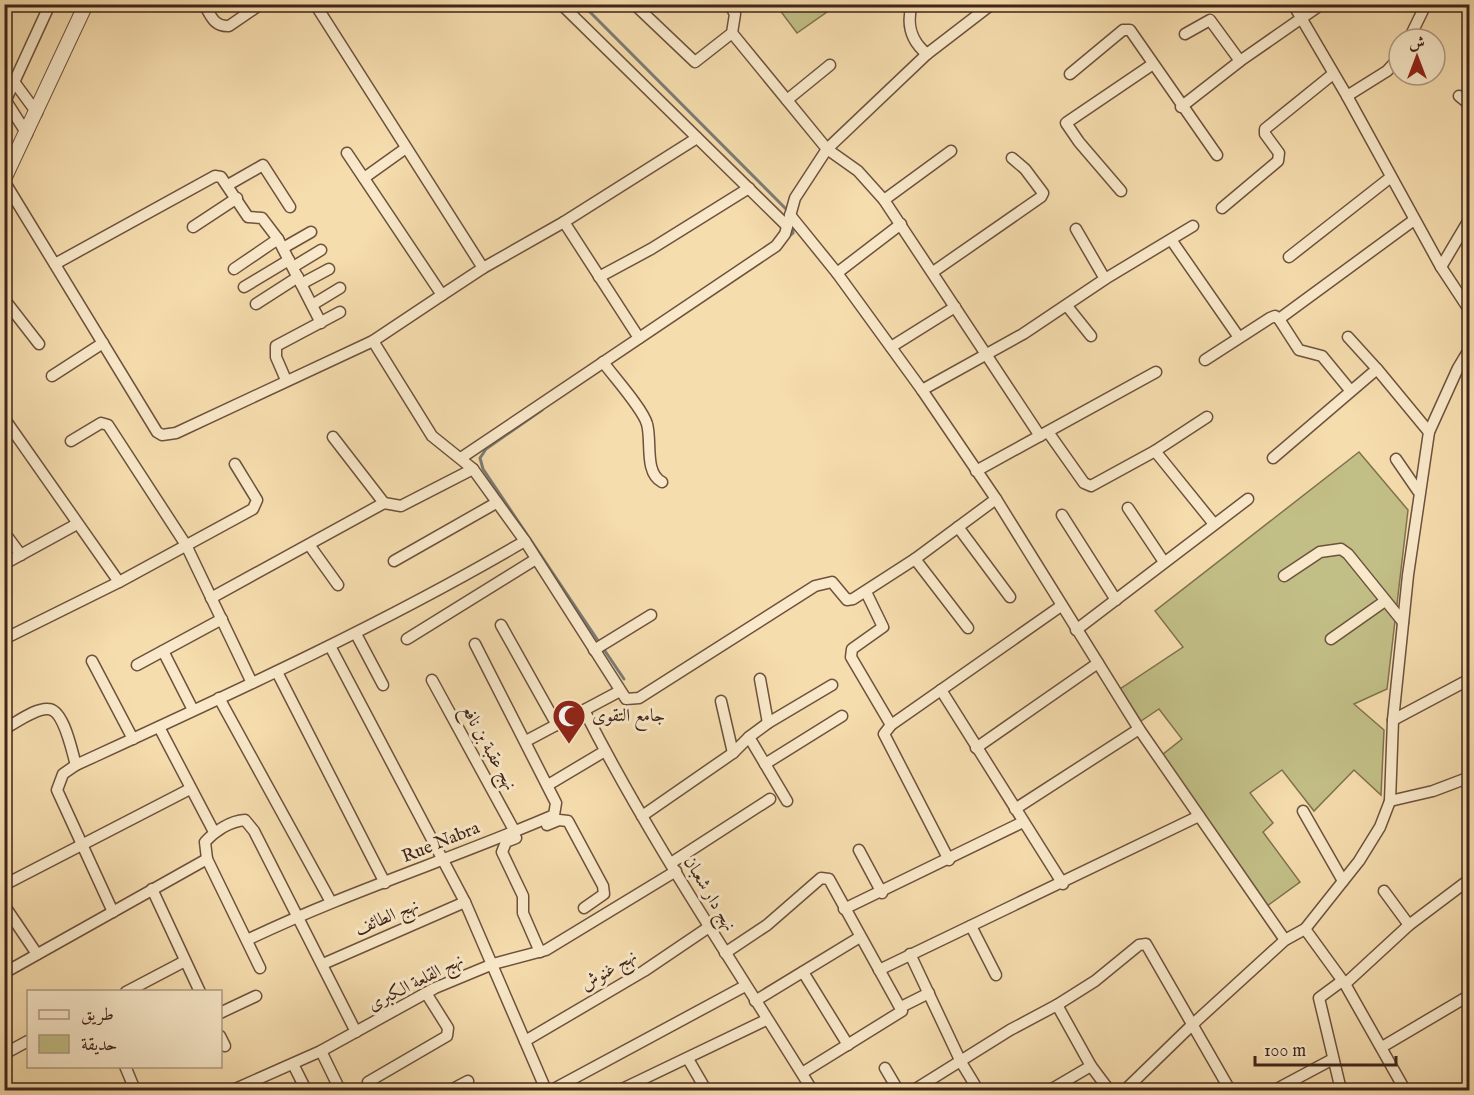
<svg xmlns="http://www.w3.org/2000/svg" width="1474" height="1095" font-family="'IM FELL English',Amiri,serif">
  <rect width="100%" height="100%" fill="#f6ddae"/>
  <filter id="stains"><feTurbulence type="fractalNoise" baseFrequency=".00333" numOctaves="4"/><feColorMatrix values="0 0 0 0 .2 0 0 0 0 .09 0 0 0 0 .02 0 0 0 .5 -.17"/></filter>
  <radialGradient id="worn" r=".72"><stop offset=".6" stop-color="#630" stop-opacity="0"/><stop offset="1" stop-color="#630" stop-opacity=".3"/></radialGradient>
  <g fill="#c2bf86" stroke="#807250" stroke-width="1.5">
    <path d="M776,5H837L797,33Z"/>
    <path d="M1359,452L1408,510L1387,689L1354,704L1384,730L1381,795L1354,770L1314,811L1282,770L1250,793L1273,823L1263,832L1300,882L1267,906L1162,755L1182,739L1159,709L1141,721L1120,689L1183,647L1155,611Z"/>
  </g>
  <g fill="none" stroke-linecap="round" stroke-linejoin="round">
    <g stroke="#7a7d77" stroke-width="3">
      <path d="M582,4L788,211"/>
      <path d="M788,237L793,233V225"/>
      <path d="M542,410L486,449L480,458L483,469L599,642"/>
      <path d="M603,648L624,679"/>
    </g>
    <g stroke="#6d523e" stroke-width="13">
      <g id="minor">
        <path d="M204,4C211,16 214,27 229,26L261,4"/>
        <path d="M315,4L483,268"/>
        <path d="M561,4L787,226"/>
        <path d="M634,4L695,62L732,33L735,14L729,4"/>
        <path d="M912,4C906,25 911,41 927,54"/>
        <path d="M1293,4L1347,96L1441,267L1470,311"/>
        <path d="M732,33L827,149L858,171L884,200L1040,436"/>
        <path d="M1185,34L1210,20L1240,61"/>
        <path d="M1409,39L1426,4"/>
        <path d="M1070,74L1123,30H1130L1217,155"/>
        <path d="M4,78L15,83L37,113"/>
        <path d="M5,96L6,101L27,134"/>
        <path d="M1347,96L1387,71L1399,58"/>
        <path d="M1459,96L1470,105"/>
        <path d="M787,100L830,65"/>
        <path d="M4,104L50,4"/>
        <path d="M1181,107L1240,61L1322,4"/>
        <path d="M347,153L442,295L373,341"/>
        <path d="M364,178L406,148"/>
        <path d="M4,181L157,432L162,435L176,433L373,341L432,436L473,469L525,541L626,699L639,698L815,586L832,582L847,600L853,599L915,559L996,499"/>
        <path d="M228,185L263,165L290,207"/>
        <path d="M1121,191L1079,142L1066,123L1153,64"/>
        <path d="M884,200L951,151"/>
        <path d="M1222,208L1278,161L1279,153L1265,134V129L1333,74"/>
        <path d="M790,215L837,273L922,390L996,499L1139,729L1285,940"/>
        <path d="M564,222L697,138"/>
        <path d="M193,227L237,198"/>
        <path d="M1076,229L1105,279"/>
        <path d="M1172,241L1238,336"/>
        <path d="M283,248L311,232"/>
        <path d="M1289,257L1391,177"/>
        <path d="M55,264L215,176L221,177L248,217L262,218L278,239L321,323"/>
        <path d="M293,267L321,250"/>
        <path d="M1441,267L1470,218"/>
        <path d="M234,269L278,239"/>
        <path d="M933,272L1041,197L1043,193L1025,169L1012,158"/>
        <path d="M837,273L901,224"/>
        <path d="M599,277L651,249L749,188"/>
        <path d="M301,284L329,269"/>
        <path d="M244,287L289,260"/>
        <path d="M442,295L483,268L564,222L639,338"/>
        <path d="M4,299L39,344"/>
        <path d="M256,304L298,277"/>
        <path d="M312,305L340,288"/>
        <path d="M1067,306L1091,336"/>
        <path d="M1279,319L1299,350L1322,356L1350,390"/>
        <path d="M1348,337L1377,369"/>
        <path d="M891,347L955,307"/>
        <path d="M1205,360L1270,318L1275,316L1279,319L1414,220"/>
        <path d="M603,362C613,376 643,409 647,424C652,441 644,473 662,482"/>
        <path d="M52,376L103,343"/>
        <path d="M286,380L276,357V346L340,312"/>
        <path d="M922,390L1023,334L1105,279L1193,226"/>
        <path d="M4,418L119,582"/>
        <path d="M1048,432L1084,483L1091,486L1155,451L1207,417"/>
        <path d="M333,437L384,503"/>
        <path d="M71,441L101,423L108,425L186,545L252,683"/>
        <path d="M1155,451L1214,524"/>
        <path d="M461,458L776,246L785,234L795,198L827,149L927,54L992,4"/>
        <path d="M1273,458L1377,369L1429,432"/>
        <path d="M1396,459L1418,491"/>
        <path d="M976,471L1156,372"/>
        <path d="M1128,508L1164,562"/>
        <path d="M1062,515L1116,600"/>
        <path d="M958,527L1010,597"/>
        <path d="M4,532L21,555"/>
        <path d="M310,546L338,585"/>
        <path d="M915,559L968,628"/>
        <path d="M394,561L496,503"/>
        <path d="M4,564L77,524"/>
        <path d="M1284,576L1320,552L1341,549L1348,554L1403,622"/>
        <path d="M866,592L883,627L852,649L851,657L891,725"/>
        <path d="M211,598L384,503L401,506L473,469"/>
        <path d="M501,625L557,725"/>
        <path d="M1076,630L1248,499"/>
        <path d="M356,634L383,685"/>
        <path d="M4,639L119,582L253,509L257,500L235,464"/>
        <path d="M407,639L536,559"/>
        <path d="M1331,639L1385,601"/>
        <path d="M330,646L465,902L546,1090"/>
        <path d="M594,650L651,615"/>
        <path d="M163,651L193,710"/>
        <path d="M92,661L133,739"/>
        <path d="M137,665L222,619"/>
        <path d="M277,672L385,883"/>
        <path d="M760,679L768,723"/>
        <path d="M432,680L515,832"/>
        <path d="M941,690L1063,884"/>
        <path d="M219,698L331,902"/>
        <path d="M721,701L733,753"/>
        <path d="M584,710C651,842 735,965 812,1090"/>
        <path d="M1393,720L1470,679"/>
        <path d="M159,727L214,832"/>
        <path d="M4,729C16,723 35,708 48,709C64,709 72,752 76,765"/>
        <path d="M749,737L787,801"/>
        <path d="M526,741L620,691"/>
        <path d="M976,748L1098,663"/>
        <path d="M765,764L842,716"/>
        <path d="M548,785L605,751"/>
        <path d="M1390,801L1433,791L1470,777"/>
        <path d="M1015,809L1139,729"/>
        <path d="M1303,811L1343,881"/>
        <path d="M642,816L733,753L749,737L768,723L832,685"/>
        <path d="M547,825L559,820L568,821L603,886L604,894L584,908"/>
        <path d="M516,838L506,842L502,852L523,896V913L540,952"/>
        <path d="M859,850L882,893"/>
        <path d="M949,860L884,734L891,725L1061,606"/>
        <path d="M671,863L770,799"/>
        <path d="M4,885L190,789"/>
        <path d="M152,889L200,992"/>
        <path d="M1384,891L1409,925"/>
        <path d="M4,905L37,954"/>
        <path d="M844,909L1023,822"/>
        <path d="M113,912L57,790L63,774L76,765C228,695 380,626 525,541"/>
        <path d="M971,926L996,975"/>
        <path d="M1305,929L1345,984L1405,1090"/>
        <path d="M247,940C347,892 452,859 554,815L556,803L475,644"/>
        <path d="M725,953L767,925L821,878L829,879L902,1011L802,1073"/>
        <path d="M910,954L961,1062L978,1090"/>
        <path d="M323,964L465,902"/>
        <path d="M260,968L207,859L205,842C215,831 230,821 245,820L254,831L356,1032"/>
        <path d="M879,970L1199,816"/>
        <path d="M803,972L848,1045"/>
        <path d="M4,973L207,859"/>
        <path d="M1345,984L1409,925L1470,879"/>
        <path d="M126,992L185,961"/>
        <path d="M755,1001L860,937"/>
        <path d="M1057,1005L1095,981L1139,945L1146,944L1230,1090"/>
        <path d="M901,1007L929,993"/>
        <path d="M220,1013L256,996"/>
        <path d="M220,1036L225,1046"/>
        <path d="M525,1041L644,971L709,927"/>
        <path d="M1382,1047L1470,995"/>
        <path d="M321,1051L340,1090"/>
        <path d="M4,1054L28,1041"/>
        <path d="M688,1059L706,1090"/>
        <path d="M293,1064L306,1090"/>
        <path d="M125,1066L135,1090"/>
        <path d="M885,1068L898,1090"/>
        <path d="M368,1082L447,1036L448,1028L426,993"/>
        <path d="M233,1090L321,1051L435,988L493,964L546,950L676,871"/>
        <path d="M451,1090L468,1081"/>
        <path d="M552,1090L745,986"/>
        <path d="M620,1090L766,1020"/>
        <path d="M914,1090L1010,1030L1057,1005L1091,1066L1109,1090"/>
        <path d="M1050,1090L1091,1066"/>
        <path d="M1125,1090L1193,1024L1285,940L1305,929L1359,861L1380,827L1390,801L1393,720L1408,575L1429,432L1458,368L1470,348"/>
        <path d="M1275,1090L1333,1059"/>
        <path d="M1341,1090L1319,998L1342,981"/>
      </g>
    </g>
    <g stroke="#6d523e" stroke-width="16">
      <path id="tertiary" d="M4,179L86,4"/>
    </g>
    <use href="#minor" stroke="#f9e9ca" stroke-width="10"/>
    <use href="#tertiary" stroke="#f9e9ca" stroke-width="14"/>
  </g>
  <defs>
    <g id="mosque-pin" transform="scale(1.725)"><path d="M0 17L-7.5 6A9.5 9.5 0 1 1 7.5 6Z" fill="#8f2418" stroke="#f9e9ca"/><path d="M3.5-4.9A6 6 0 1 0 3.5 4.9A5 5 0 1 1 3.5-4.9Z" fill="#fff"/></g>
  </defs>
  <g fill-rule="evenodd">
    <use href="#mosque-pin" x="569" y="716"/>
  </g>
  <g text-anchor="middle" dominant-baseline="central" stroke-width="6" stroke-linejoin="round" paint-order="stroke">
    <g font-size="18" fill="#3f2419" stroke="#f9e9ca" text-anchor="start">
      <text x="592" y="716">جامع التقوى</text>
    </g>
    <g font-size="18" fill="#3f2419" stroke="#f9e9ca">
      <text transform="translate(488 748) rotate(61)">نهج عقبة بن نافع</text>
      <text transform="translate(441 843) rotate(-22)">Rue Nabra</text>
      <text transform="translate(709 894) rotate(59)">نهج دار شعبان</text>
      <text transform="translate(387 918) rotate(-23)">نهج الطائف</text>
      <text transform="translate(609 971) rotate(-31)">نهج غنوش</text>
      <text transform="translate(416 983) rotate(-27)">نهج القلعة الكبرى</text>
    </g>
  </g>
  <rect width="1474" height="1095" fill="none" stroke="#f6ddae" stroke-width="24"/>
  <rect x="6" y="6" width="1462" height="1083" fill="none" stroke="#3f2419" stroke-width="3"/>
  <rect x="12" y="12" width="1450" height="1071" fill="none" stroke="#3f2419" stroke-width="1.5"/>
  <rect x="27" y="990" width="195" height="78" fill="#f9e9ca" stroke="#af9a83" stroke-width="1.5"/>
  <rect x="39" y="1010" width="30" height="9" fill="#f9e9ca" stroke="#af9a83" stroke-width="1.5"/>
  <text x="81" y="1020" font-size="18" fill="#3f2419">طريق</text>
  <rect x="39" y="1035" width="30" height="18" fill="#c2bf86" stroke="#af9a83" stroke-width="1.5"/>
  <text x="81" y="1050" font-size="18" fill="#3f2419">حديقة</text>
  <g transform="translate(1417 57)"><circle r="28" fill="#f9e9ca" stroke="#af9a83" stroke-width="1.5"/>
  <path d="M0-4.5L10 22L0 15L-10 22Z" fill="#8f2418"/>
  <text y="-9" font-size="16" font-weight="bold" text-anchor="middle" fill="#3f2419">ش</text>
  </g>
  <path d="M1255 1056v9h141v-9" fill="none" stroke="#3f2419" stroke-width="3"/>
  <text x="1264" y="1056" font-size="18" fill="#3f2419" stroke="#f9e9ca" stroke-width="4.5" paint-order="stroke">100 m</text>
  <rect width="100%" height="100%" filter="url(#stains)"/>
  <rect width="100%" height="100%" fill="url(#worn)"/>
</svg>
